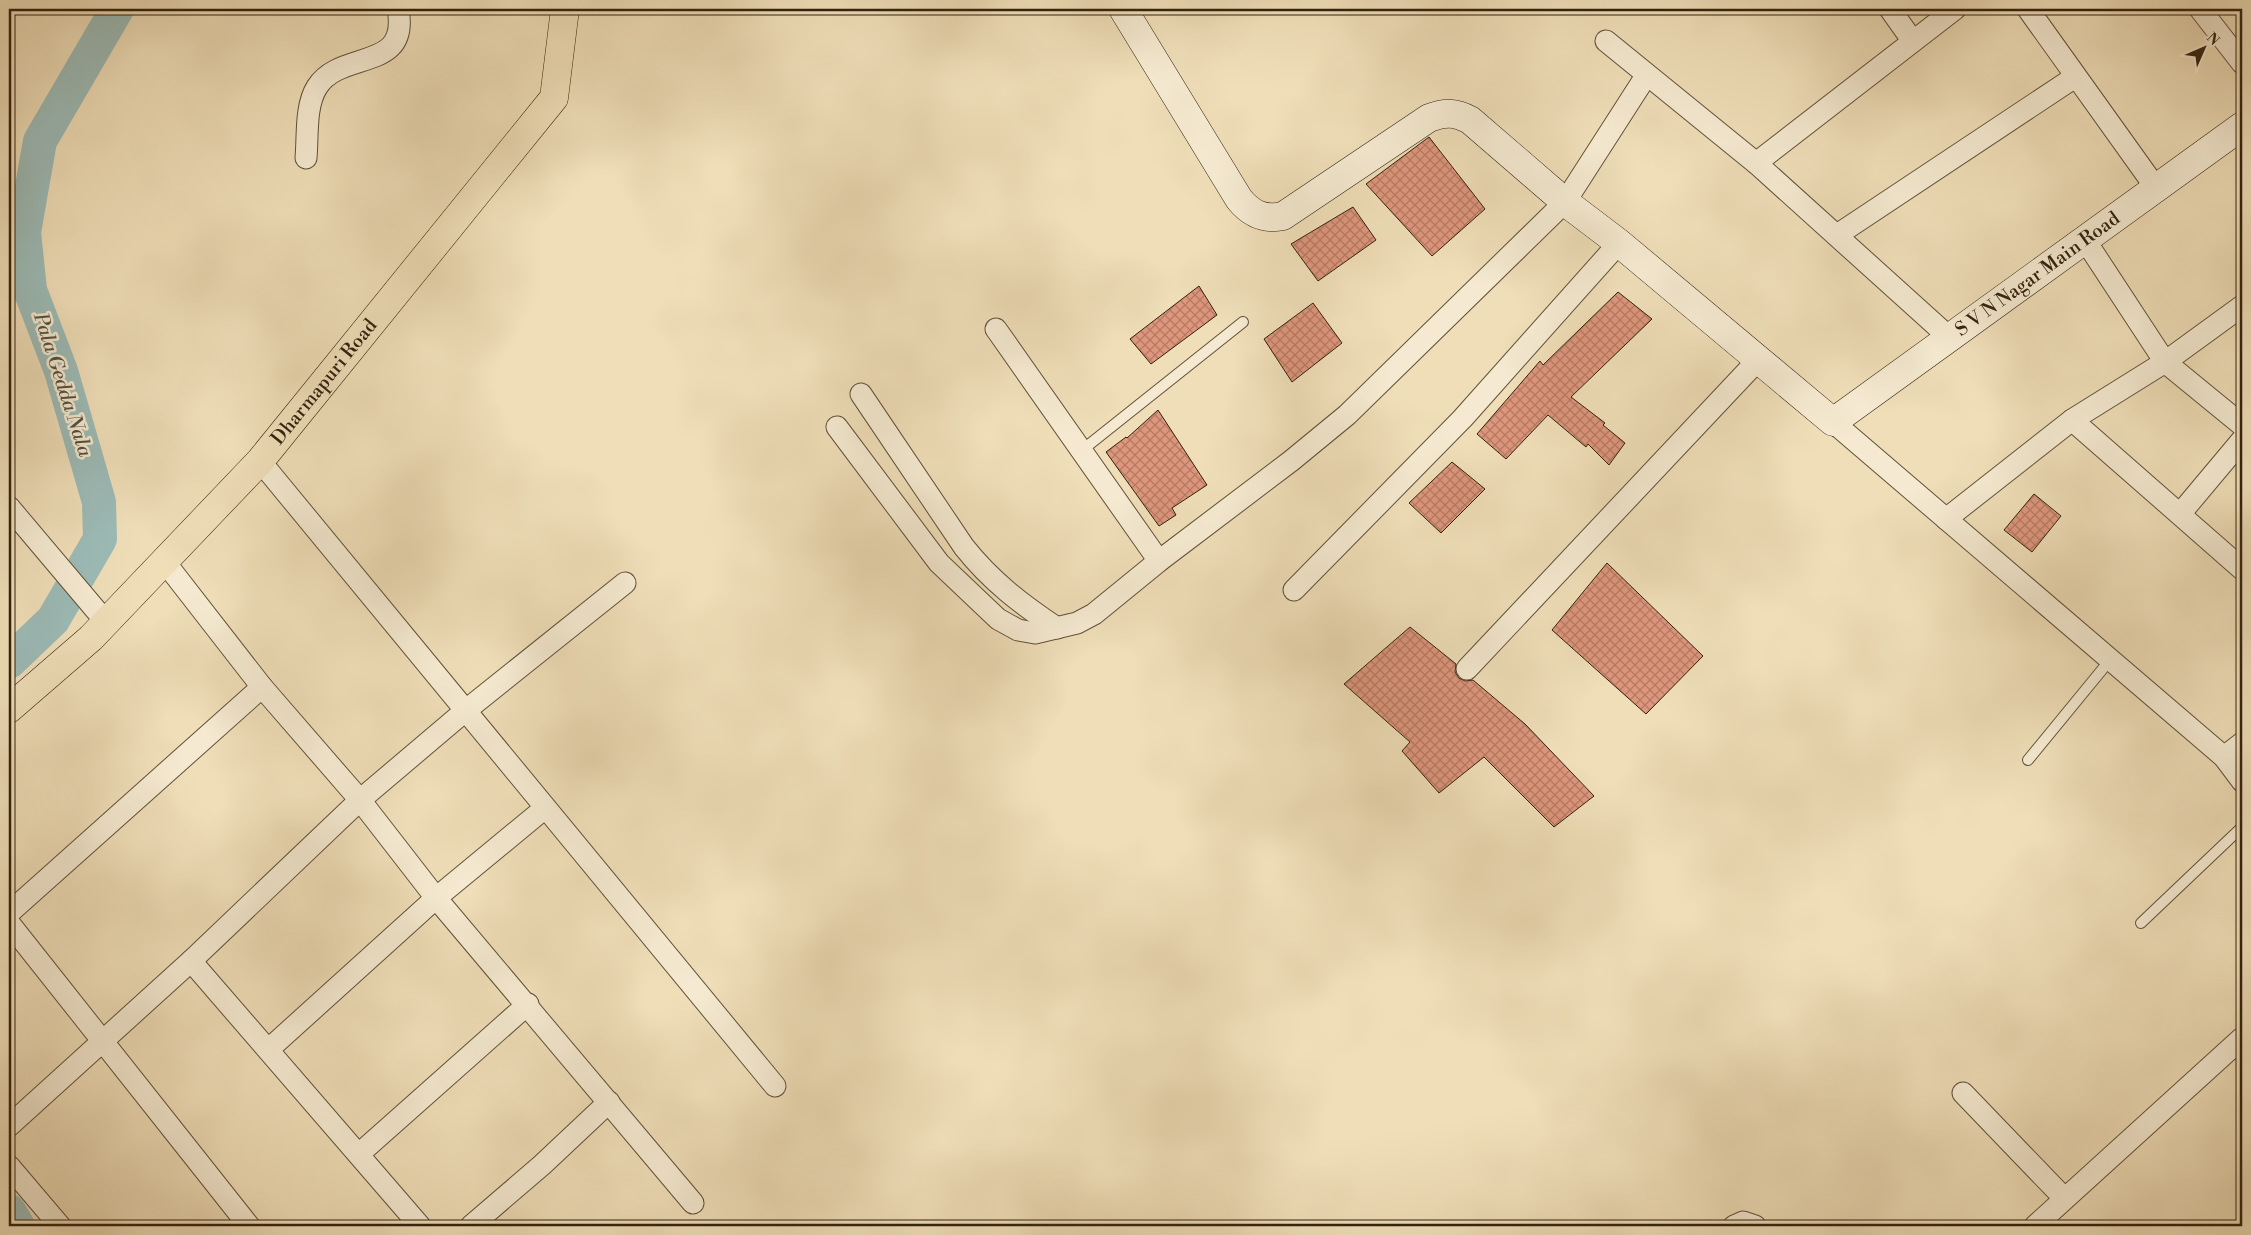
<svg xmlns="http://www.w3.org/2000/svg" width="2251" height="1235" font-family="'Libre Bodoni',serif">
  <defs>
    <pattern id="building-cross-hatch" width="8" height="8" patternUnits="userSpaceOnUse" patternTransform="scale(1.25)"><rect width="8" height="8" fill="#de967c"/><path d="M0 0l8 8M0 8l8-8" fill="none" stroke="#b57a64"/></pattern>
  </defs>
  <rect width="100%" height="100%" fill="#efdeb8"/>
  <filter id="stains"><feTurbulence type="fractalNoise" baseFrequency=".004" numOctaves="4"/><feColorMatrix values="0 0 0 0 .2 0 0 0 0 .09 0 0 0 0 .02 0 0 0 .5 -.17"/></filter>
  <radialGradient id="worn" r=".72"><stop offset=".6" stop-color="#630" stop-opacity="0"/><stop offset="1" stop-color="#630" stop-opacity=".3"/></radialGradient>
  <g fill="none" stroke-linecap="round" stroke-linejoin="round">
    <g stroke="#9cbbb7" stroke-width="34">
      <path d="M9,662L53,620L100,539L99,502L61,371L30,290L24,232L40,141L117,9"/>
      <path d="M9,1211L18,1226"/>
    </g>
  </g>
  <g fill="url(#building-cross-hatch)" stroke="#32220f">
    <path d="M1429,137L1485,209L1432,256L1366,184Z"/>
    <path d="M1353,207L1376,240L1318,281L1291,244Z"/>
    <path d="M1199,286L1217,315L1151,364L1130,339Z"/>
    <path d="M1618,292L1652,319L1571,397L1605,423L1603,425L1625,443L1609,465L1588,444L1586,447L1548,415L1506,459L1477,434L1540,361L1543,365Z"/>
    <path d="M1313,303L1342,343L1292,382L1264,339Z"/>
    <path d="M1158,410L1207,485L1172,508L1176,515L1159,526L1106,452L1126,437L1127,438Z"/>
    <path d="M1452,462L1485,489L1441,533L1409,503Z"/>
    <path d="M2034,494L2061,516L2032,552L2004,530Z"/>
    <path d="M1607,563L1703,656L1646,714L1552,630Z"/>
    <path d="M1410,627L1456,664L1455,672L1459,678L1465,681L1473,680L1525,724L1594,796L1554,827L1484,757L1439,793L1402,751L1410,742L1344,684Z"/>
  </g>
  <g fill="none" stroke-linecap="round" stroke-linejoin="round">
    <g stroke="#615139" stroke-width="12">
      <g id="lane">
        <path d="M1081,451L1243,322"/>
        <path d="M2028,760L2110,660"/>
        <path d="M2141,923L2242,827"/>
      </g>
    </g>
    <g stroke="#615139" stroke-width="23">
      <g id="street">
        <path d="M1890,9L1912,40"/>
        <path d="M2028,9L2156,188"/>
        <path d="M2200,9L2242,63"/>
        <path d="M1606,41L1756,163L1950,338"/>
        <path d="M306,158C308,136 305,106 317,87C341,49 410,73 398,9"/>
        <path d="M1756,163L1955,9"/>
        <path d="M1837,235L2075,77"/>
        <path d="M2242,306L2165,362L2242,425"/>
        <path d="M996,329L1159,561"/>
        <path d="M861,394L964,547C991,581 1021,604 1057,628"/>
        <path d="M2072,420L2242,569"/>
        <path d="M1833,422L2224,757"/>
        <path d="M837,427L939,563L998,619L1018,630L1035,633L1077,623L1094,614L1159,561L1291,461L1347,415L1565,202L1646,76"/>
        <path d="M260,461L775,1086"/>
        <path d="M9,507L106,622"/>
        <path d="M2180,514L2242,440"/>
        <path d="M1946,519L2072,420L2165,362L2085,240"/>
        <path d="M164,561L262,687L360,800L436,898L693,1203"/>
        <path d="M1294,590L1463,418L1619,243"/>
        <path d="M1467,669L1758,360"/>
        <path d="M2242,743L2224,757L2242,781"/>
        <path d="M9,913L262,687"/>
        <path d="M9,923L249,1226"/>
        <path d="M191,961L420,1226"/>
        <path d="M269,1049L436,898L545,808"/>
        <path d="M1963,1093L2064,1198"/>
        <path d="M9,1126L191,961L360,800L465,711L625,583"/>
        <path d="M359,1154L528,1004"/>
        <path d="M9,1166L60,1226"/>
        <path d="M471,1226L542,1165L609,1102"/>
        <path d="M1734,1226L1743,1222L1755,1226"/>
        <path d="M2035,1226L2242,1038"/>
      </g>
    </g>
    <g stroke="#32220f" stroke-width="29">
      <g id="secondary">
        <path id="s1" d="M1123,9L1239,199C1251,214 1264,220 1283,216L1429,118C1445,112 1455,112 1470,120L1565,202L1619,243L1833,422L2242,126"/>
      </g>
    </g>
    <g stroke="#32220f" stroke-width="29">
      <g id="primary">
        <path id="s2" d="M9,709L91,638L260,461L554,98L565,9"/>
      </g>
    </g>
    <use href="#lane" stroke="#f5ead1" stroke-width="10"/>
    <use href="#street" stroke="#f5ead1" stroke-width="21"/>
    <use href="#secondary" stroke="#f5ead1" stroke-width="28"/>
    <use href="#primary" stroke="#efdeb8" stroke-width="28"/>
  </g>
  <g text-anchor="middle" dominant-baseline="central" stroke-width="5" stroke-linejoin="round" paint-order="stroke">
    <g font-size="19" fill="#32220f" stroke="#f5ead1">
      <text stroke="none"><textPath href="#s1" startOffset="1216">S V N Nagar Main Road</textPath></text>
      <text stroke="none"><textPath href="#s2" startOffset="455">Dharmapuri Road</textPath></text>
    </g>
    <g font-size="20" font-style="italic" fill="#525041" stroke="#f5ead1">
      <text transform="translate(62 385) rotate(72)">Pala Gedda Nala</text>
    </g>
  </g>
  <rect width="2251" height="1235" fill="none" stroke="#efdeb8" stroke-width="30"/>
  <rect x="10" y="10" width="2231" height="1215" fill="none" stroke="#32220f" stroke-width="2.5"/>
  <rect x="15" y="15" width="2221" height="1205" fill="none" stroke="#32220f"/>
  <g transform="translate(2204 48) rotate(45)" stroke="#f5ead1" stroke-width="4" paint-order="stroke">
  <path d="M0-4L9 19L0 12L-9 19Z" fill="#32220f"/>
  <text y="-8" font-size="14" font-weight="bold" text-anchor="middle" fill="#32220f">N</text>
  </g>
  <rect width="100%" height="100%" filter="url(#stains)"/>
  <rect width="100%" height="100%" fill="url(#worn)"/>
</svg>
